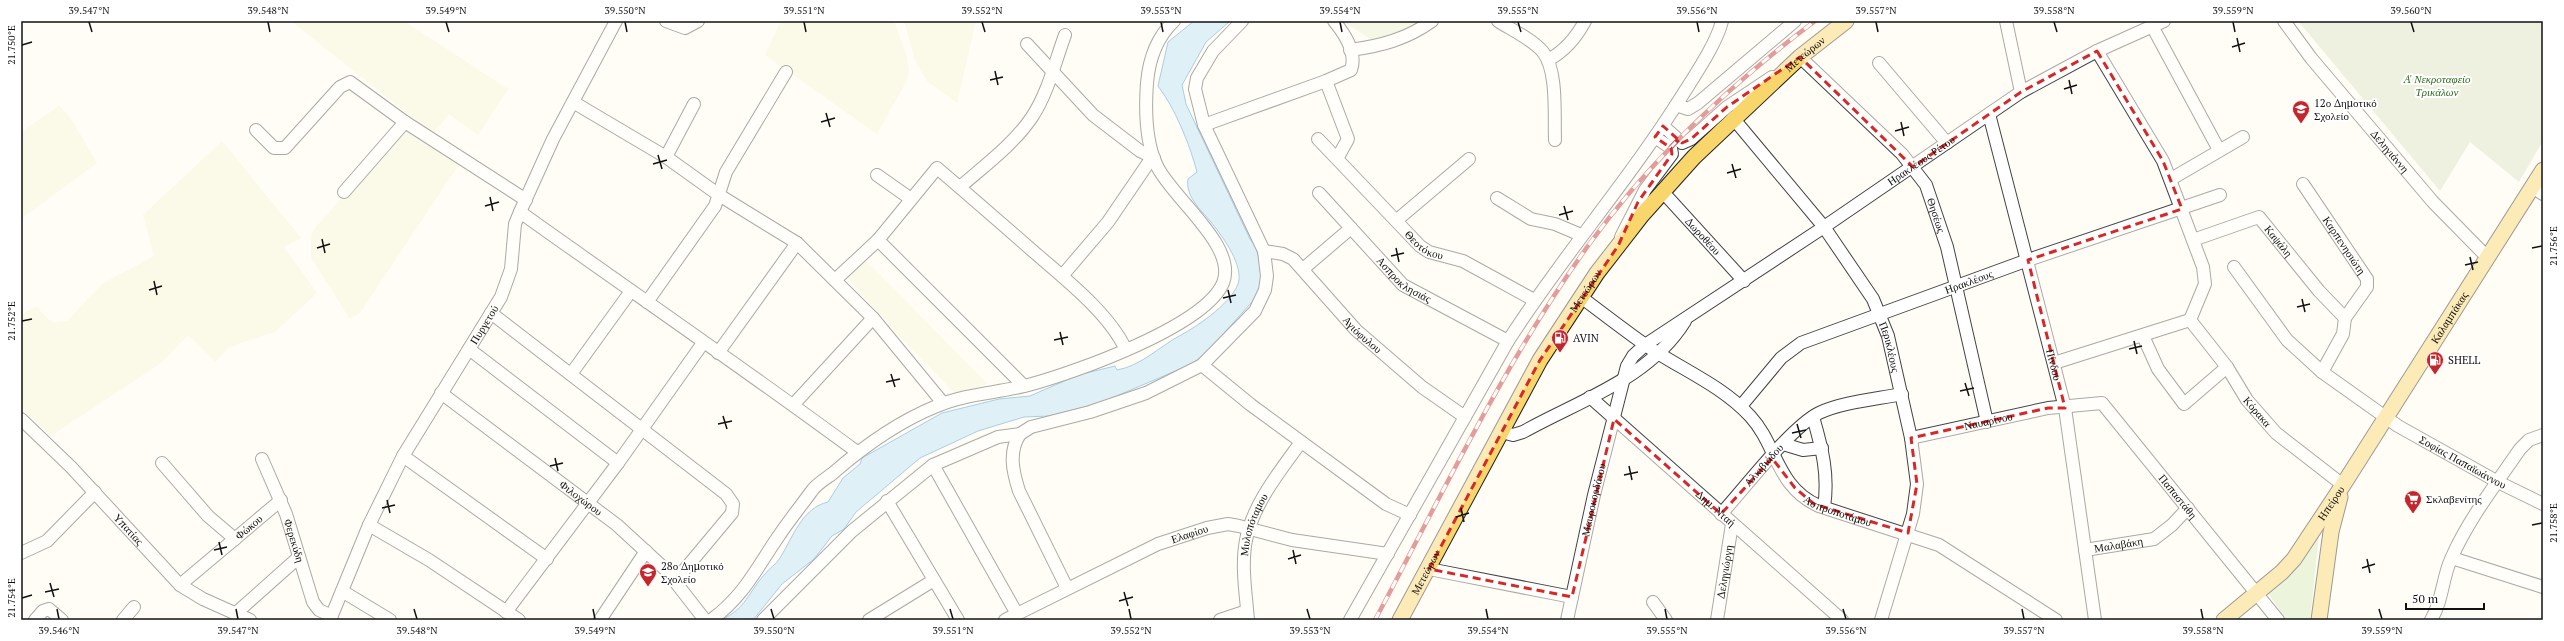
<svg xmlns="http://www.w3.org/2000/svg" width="2564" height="641" font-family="'PT Serif',serif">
  <rect width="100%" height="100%" fill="#fffdf5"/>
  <g fill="#f6f3d4">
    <path d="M291,21H404L508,89L478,135L449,114L433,134Z"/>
    <path d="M781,21H894L907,57L909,71L907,80L877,134L765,55Z"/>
    <path d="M904,21H976L957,103L927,81L915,60Z"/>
    <path d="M59,106L70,117L97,163L21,219V132Z"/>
    <path d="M406,126L460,163L360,313L350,319L311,258V235L315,228Z"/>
    <path d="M222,141L301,238L284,247L317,293L275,332L229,347L215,362L188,335L161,363L51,436L21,408V315L36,306L48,319L54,322L67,321L102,284L154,256L143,215Z"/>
    <path d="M865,260L988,384L955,393L904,341L846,276Z"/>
  </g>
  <path fill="#d5ebbd" d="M2315,534L2319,536L2310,620H2286L2268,593Z"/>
  <path fill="#d9e3c4" d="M2298,21H2543V141L2519,182L2470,142L2440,191Z"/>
  <path fill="#e6f2cf" d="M1342,21H1424L1403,36L1374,41Z"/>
  <path fill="#b9e0f7" stroke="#3f96cf" d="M1194,21H1230L1206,42L1182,85L1186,104L1250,239L1256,247L1259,259L1262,279L1260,293L1208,351L1192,364L1100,403L1049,416L1024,417L978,431L920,458L856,512L844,529L832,536L814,559L782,584L753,620H721C747,608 748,592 765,574C769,568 776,565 780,558C793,537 802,508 828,502L843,478L860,464L862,458L942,413L999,399L1030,396L1078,375L1115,366L1117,370C1141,366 1160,346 1181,335C1198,326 1236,300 1239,280C1241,261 1221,234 1210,221C1201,210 1185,196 1188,179L1197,172C1190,145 1175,108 1158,86L1168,42Z"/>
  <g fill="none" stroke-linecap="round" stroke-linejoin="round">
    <g stroke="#444" stroke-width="14">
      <g id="minor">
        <path d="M666,21L685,28L698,21"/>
        <path d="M1498,21C1512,30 1532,39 1543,52C1558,71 1554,116 1555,140"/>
        <path d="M2006,21L2021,92"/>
        <path id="s1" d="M2284,21L2311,58L2433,202L2487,257"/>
        <path d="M2152,26L2219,150"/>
        <path d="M1027,44L1093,115L1140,151L1154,158"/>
        <path d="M1350,50C1381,46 1407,39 1432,21"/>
        <path id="s2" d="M1800,57L1902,154L1926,185L1947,247L1987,422"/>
        <path d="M1548,60C1565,51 1576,38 1585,21"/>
        <path d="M1879,63L1947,143"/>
        <path d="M1326,81L1348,139L1338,157"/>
        <path d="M573,102L666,157L719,195L797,243L873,318L943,403"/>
        <path d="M1676,105L1688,109L1698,103L1795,21"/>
        <path id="s3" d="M1989,114L2065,408L2095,620"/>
        <path id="s4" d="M1733,118L1824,227L1873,299L1888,336L1911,438L1917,484L1913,514L1881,620"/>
        <path d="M1204,125L1326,81L1351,70C1357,53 1344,33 1334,21"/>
        <path d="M1663,126L1682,143L1691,139L1727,107L1772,77"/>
        <path d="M256,130L274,148H285L340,87L350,82L405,122L526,200"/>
        <path id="s5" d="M1318,139L1420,246L1429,252L1463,261L1534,300"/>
        <path d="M666,157L694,104"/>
        <path d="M877,175L911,199"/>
        <path d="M2171,179L2243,137"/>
        <path id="s6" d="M2303,184L2367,279V287L2345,318L2343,334L2322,372"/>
        <path d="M960,187C984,166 1014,144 1032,117C1048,93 1055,62 1065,35"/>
        <path d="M2532,187L2543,194"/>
        <path id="s7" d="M1662,191L1744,281"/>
        <path d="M344,192L405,122"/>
        <path id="s8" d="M1319,193L1403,285L1508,341"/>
        <path d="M1497,198L1531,219L1555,224L1581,235"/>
        <path d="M520,212C632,292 746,370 857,452"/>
        <path d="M1397,220L1469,159"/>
        <path d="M1621,237L1645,190L1672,154L1671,148L1655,137"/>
        <path d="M878,240L1024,386"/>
        <path id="s9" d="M2193,240L2259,217L2319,291L2345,318"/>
        <path id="s10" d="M1264,251L1283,254L1293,259L1356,330L1422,387L1465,417"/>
        <path id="s11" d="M2234,267L2287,340L2322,372L2398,426L2498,482L2543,504"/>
        <path d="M1303,269L1351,228"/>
        <path d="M1062,276L1108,222L1151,159"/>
        <path d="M835,280L878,240L937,168C970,196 1002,224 1034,252C1065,279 1109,313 1126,350"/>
        <path id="s12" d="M1581,297C1602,313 1623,329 1644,344C1680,369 1720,384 1750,416C1777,445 1776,487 1819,506L1939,545L2056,620"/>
        <path d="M647,302L715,206L726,172L786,72"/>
        <path d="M491,313L726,494L733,504L732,513L676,580"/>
        <path id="s13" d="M2190,320L2227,367L2247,400L2276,433L2343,485"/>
        <path d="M2143,336L2158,369L2184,404L2227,367"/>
        <path d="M469,349L618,463"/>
        <path d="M718,353L797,243"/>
        <path d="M2054,363L2190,320L2205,284L2203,267L2163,161L2097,51"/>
        <path d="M1202,365L1251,405L1386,504L1410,515"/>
        <path d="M571,374L631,291"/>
        <path id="s14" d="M441,393L617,525L666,570L705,620"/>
        <path id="s15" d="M1590,397L1842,620"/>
        <path d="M794,404L873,318"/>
        <path id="s16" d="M1741,406L1781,358L1801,343L2028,260L2220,195"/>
        <path d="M1813,417C1822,448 1829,475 1824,507"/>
        <path id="s17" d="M21,419L71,467L180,585L203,599L250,620"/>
        <path d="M1502,432L1513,435L1523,432C1580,400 1649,379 1685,321"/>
        <path d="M1020,434C1008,452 1013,472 1019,491L1067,588"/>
        <path id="s18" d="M1911,438L2048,408L2102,403L2278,620"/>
        <path d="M1783,444L1803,450L1822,448"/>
        <path d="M403,456L547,559"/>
        <path id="s19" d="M262,459L286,514L313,602L319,610L332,616"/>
        <path d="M162,463L208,516L235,539"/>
        <path d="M933,465L1017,614"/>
        <path d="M887,501L958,620"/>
        <path id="s20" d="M1721,514C1744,489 1791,427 1819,413C1842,402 1877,399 1902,394"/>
        <path d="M369,525L429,560L519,620"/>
        <path id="s21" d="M2085,550L2154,539L2172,525L2188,508"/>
        <path d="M21,553L47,541L95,492"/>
        <path d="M2452,558L2543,587"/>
        <path d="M1429,569L1572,597"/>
        <path id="s22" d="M180,585L281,500"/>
        <path d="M342,591L390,620"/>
        <path d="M1653,602L1666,620"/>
        <path d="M506,612L618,463L703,343"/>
        <path d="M235,614L299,557"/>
        <path d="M35,620L43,611L49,609L62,620"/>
        <path d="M123,620L134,607"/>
        <path id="s23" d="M330,620L369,525L403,456L501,297L511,269L515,224L520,212L553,139L616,21"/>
        <path d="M600,620L646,551"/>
        <path d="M711,620C744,596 756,569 778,537C788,522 800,507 811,492C815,485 825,479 832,474C864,446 897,422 937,406C967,393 1001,393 1032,384C1076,372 1205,326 1223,283C1238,246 1172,198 1157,166C1145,141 1145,110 1147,83C1149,59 1156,38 1174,21"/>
        <path d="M763,620L852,531L933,465L998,437L1020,434L1031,427L1090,412L1146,393L1202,365L1255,311L1265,290L1267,276L1264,251L1204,125L1195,89L1197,78L1213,51L1242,21"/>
        <path d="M869,620L934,580"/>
        <path id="s24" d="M1005,620L1158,544L1207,528L1228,524L1239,526L1292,540L1388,554"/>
        <path d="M1220,620L1247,611"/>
        <path id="s25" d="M1248,620C1246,594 1241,566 1246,540C1253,504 1280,471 1301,442"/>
        <path d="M1350,620L1508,341C1563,255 1631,178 1685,91C1697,72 1717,42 1722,21"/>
        <path id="s26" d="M1567,620L1594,495L1627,366L1633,356L1645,345L1824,227L2021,92L2097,51L2164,21"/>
        <path id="s27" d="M1717,620L1732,524"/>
        <path d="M2431,620C2443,600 2442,579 2451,559C2468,520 2496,484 2520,449L2529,440L2543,435"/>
      </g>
    </g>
    <g stroke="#222" stroke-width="17">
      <g id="major">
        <path id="s28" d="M1400,620L1540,360L1597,273L1642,215L1694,157L1800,57L1846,21"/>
        <path id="s29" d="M2224,620L2282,572L2294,559L2343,485L2543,170"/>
        <path d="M2319,620L2331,532L2340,497"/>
      </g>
    </g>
    <use href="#minor" stroke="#fff" stroke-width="12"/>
    <use href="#major" stroke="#f9d66b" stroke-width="15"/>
    <g stroke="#c4262e" stroke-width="4.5">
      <path id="rail" d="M1375,620C1443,493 1505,361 1590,243C1652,158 1731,84 1815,21"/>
    </g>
    <use href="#rail" stroke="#fff" stroke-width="3" stroke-dasharray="9" stroke-linecap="butt"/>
  </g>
  <path d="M0 0H2564V641H0ZM2097,51L2163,161L2182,209L2028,260L2065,408H2048L1911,438L1917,484L1908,533L1814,504L1795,488L1772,458L1721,514L1614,419L1572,597L1429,569L1540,360L1618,246L1638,202L1672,154L1671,148L1655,137L1663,126L1682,143L1691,139L1727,107L1800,57L1913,167L2021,92Z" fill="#fffdf5" fill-opacity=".55" fill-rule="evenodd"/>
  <path fill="none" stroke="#d62828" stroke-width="3" stroke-dasharray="8 5" stroke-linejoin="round" d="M2097,51L2163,161L2182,209L2028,260L2065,408H2048L1911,438L1917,484L1908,533L1814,504L1795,488L1772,458L1721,514L1614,419L1572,597L1429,569L1540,360L1618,246L1638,202L1672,154L1671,148L1655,137L1663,126L1682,143L1691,139L1727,107L1800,57L1913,167L2021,92Z"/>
  <path fill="none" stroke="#111" stroke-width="1.5" d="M89,22L92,32M268,22L270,32M446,22L449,32M625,22L627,32M804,22L806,32M982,22L985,32M1161,22L1163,32M1340,22L1342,32M1518,22L1521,32M1697,22L1699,32M1876,22L1878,32M2054,22L2057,32M2233,22L2235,32M2411,22L2414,32M2237,38L2240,52M22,45L32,42M2232,47L2245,43M995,71L998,85M990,80L1003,77M2069,80L2072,94M2064,89L2077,85M826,113L830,127M821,122L835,118M1901,122L1904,136M1895,131L1909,127M658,155L662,169M653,164L667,160M1732,164L1736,178M1727,173L1741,169M490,197L493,211M485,206L499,202M1564,206L1568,220M1559,215L1573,211M322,239L325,253M317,248L330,244M1396,248L1399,262M2532,248L2542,246M1391,256L1404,253M2470,257L2473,270M2465,265L2478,262M154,281L157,295M149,290L162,286M1228,290L1231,303M1223,298L1236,295M2302,299L2305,312M2297,307L2310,304M22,321L32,319M1060,332L1063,345M1054,340L1068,337M2134,341L2137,354M2129,349L2142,346M891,374L895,387M886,382L900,379M1965,383L1969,396M1960,391L1974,388M723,416L727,429M718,424L732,421M1797,424L1801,438M1792,433L1806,430M555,458L558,471M550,466L563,463M1629,466L1632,480M1624,475L1638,472M387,500L390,513M382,508L395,505M1461,508L1464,522M1456,517L1469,513M2532,525L2542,523M219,542L222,555M214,550L227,547M1293,550L1296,564M1288,559L1301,555M2367,559L2370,573M2362,568L2375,564M50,583L54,597M45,592L59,589M1124,592L1128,606M22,598L32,595M1119,601L1133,597M57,609L59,619M236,609L238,619M414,609L417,619M593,609L595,619M771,609L774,619M950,609L953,619M1129,609L1131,619M1307,609L1310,619M1486,609L1488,619M1665,609L1667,619M1843,609L1846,619M2022,609L2024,619M2201,609L2203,619M2379,609L2382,619"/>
  <defs>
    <g id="school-pin" transform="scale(0.9)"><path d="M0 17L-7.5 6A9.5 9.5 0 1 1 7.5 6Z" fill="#c4262e" stroke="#fff"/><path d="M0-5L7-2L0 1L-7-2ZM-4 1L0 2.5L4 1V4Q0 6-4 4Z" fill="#fff"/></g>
    <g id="fuel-pin" transform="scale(0.9)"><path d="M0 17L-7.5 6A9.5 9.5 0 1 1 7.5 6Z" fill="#c4262e" stroke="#fff"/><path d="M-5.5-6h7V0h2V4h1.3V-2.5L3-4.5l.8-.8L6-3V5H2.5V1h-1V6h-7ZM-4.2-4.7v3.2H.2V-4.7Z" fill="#fff"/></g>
    <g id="supermarket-pin" transform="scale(0.9)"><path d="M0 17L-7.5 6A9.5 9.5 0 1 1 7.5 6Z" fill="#c4262e" stroke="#fff"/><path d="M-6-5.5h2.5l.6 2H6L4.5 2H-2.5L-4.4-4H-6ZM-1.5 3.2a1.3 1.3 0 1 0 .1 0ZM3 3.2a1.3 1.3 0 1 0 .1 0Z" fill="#fff"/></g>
  </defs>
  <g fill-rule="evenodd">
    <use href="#school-pin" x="2301" y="109"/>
    <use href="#fuel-pin" x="1560" y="338"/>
    <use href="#fuel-pin" x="2435" y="360"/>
    <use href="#supermarket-pin" x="2413" y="499"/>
    <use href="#school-pin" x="648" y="572"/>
  </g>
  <g text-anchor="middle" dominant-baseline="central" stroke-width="4" stroke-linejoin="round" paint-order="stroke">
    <g font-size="11" fill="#111" stroke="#fff">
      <text stroke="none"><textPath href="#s28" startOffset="702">Μετεώρων</textPath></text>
      <text stroke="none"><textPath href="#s1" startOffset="168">Δεληγιάννη</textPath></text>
      <text stroke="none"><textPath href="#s26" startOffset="621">Ηρακλέους Ρέτου</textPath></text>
      <text stroke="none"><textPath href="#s2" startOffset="212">Θησέως</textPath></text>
      <text stroke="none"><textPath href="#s7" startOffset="61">Δωροθέου</textPath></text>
      <text stroke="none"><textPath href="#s9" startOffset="101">Καψάλη</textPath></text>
      <text stroke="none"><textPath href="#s5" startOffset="151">Θεοτόκου</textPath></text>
      <text stroke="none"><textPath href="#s6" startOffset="74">Καρπενησιώτη</textPath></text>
      <text stroke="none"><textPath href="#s8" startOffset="122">Ασπροκλησιάς</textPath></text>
      <text stroke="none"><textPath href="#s16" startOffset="266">Ηρακλέους</textPath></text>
      <text stroke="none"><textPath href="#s28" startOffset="378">Μετεώρων</textPath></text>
      <text stroke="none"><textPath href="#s29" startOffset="380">Καλαμπάκας</textPath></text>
      <text stroke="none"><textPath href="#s23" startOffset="334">Πυργετού</textPath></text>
      <text stroke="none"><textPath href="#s10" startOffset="133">Αγιόφυλου</textPath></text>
      <text stroke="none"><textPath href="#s4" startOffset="280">Περικλέους</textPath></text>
      <text stroke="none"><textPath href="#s3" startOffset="259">Πίνδου</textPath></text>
      <text stroke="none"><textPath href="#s13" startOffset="114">Κόρακα</textPath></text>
      <text stroke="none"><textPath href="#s18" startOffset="79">Ναυαρίνου</textPath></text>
      <text stroke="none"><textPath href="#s11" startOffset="305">Σοφίας Παπαϊωάννου</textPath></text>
      <text stroke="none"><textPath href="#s20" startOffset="65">Αλκιβιάδου</textPath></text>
      <text stroke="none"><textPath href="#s18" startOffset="315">Παπαστάθη</textPath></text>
      <text stroke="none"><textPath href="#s14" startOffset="175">Φιλοχώρου</textPath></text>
      <text stroke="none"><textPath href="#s26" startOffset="123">Μαυροκορδάτου</textPath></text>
      <text stroke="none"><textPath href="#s29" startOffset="160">Ηπείρου</textPath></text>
      <text stroke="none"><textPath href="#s15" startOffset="168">Δημ. Νταή</textPath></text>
      <text stroke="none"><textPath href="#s12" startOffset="342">Ασπροποτάμου</textPath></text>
      <text stroke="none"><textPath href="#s25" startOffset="97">Μυλοπόταμου</textPath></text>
      <text stroke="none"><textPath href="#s22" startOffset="90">Φώκου</textPath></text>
      <text stroke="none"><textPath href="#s17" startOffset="154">Υπατίας</textPath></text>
      <text stroke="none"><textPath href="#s24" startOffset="204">Ελαφίου</textPath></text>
      <text stroke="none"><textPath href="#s19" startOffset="88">Φερεκύδη</textPath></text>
      <text stroke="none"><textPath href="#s21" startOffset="34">Μαλαβάκη</textPath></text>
      <text stroke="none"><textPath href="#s27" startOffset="49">Δεληγιώργη</textPath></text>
      <text stroke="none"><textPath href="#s28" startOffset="54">Μετεώρων</textPath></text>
    </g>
    <g font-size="11" font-style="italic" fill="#2f6b1f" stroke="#fff">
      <text x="2437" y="79">A' Νεκροταφείο<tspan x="2437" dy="13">Τρικάλων</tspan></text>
    </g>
    <g font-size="11" fill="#111" stroke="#fff" text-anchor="start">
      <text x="2314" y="103">12ο Δημοτικό<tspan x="2314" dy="13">Σχολείο</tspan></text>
      <text x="1573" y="338">AVIN</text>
      <text x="2448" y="360">SHELL</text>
      <text x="2426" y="499">Σκλαβενίτης</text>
      <text x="661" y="566">28ο Δημοτικό<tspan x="661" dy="13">Σχολείο</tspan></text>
    </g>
  </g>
  <rect width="2564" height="641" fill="none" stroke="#ffffff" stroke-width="44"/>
  <path d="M2406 603v6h78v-6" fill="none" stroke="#111111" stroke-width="2"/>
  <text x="2412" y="603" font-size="12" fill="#111111" stroke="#ffffff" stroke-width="3" paint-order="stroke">50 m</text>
  <rect x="22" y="22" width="2520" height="597" fill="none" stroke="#111" stroke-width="1.5"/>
  <g font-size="10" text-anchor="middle" fill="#111">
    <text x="89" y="14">39.547°N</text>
    <text x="268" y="14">39.548°N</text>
    <text x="446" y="14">39.549°N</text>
    <text x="625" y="14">39.550°N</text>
    <text x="804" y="14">39.551°N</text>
    <text x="982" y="14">39.552°N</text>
    <text x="1161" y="14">39.553°N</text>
    <text x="1340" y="14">39.554°N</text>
    <text x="1518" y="14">39.555°N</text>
    <text x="1697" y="14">39.556°N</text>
    <text x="1876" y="14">39.557°N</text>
    <text x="2054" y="14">39.558°N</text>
    <text x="2233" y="14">39.559°N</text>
    <text x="2411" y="14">39.560°N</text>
    <text transform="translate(11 45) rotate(-90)" y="4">21.750°E</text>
    <text transform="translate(2553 246) rotate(-90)" y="4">21.756°E</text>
    <text transform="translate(11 321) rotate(-90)" y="4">21.752°E</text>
    <text transform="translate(2553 523) rotate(-90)" y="4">21.758°E</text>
    <text transform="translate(11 598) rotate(-90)" y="4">21.754°E</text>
    <text x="59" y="634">39.546°N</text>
    <text x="238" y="634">39.547°N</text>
    <text x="417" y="634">39.548°N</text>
    <text x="595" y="634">39.549°N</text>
    <text x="774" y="634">39.550°N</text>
    <text x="953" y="634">39.551°N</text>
    <text x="1131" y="634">39.552°N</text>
    <text x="1310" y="634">39.553°N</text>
    <text x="1488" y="634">39.554°N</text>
    <text x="1667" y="634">39.555°N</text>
    <text x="1846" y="634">39.556°N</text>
    <text x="2024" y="634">39.557°N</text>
    <text x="2203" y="634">39.558°N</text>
    <text x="2382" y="634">39.559°N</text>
  </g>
</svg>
